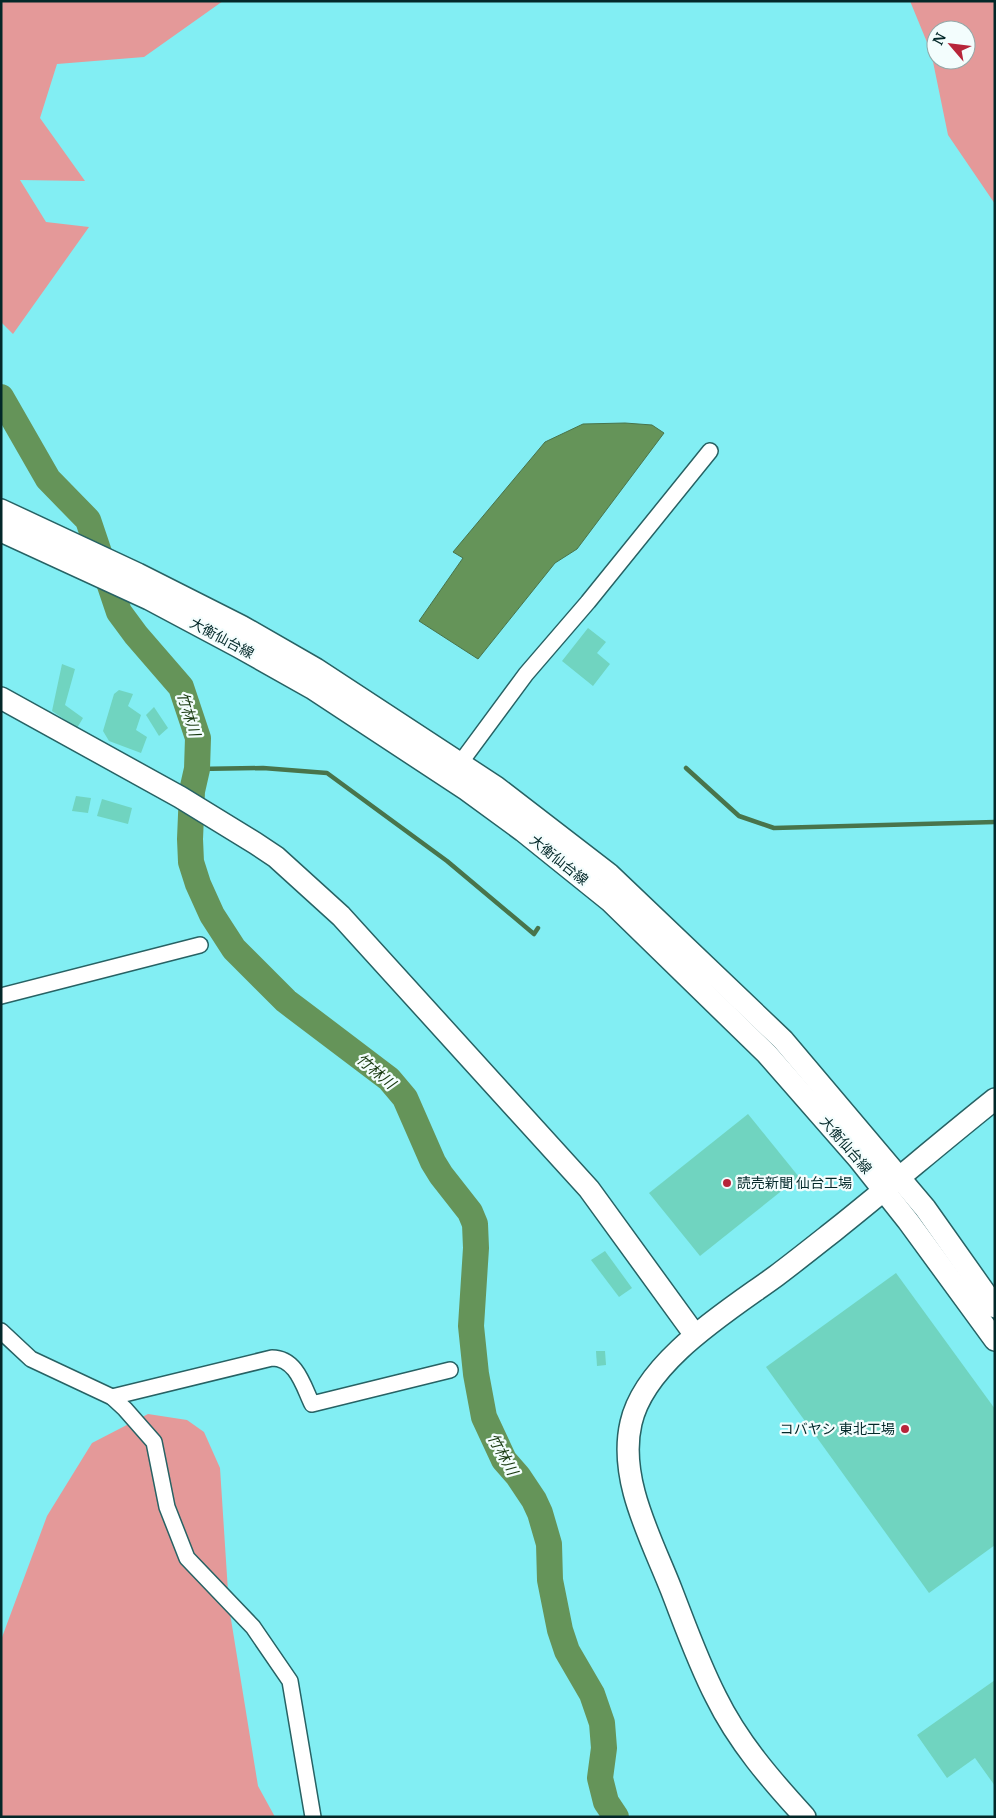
<svg xmlns="http://www.w3.org/2000/svg" width="996" height="1818" font-family="Merriweather,'Noto Sans JP',serif">
  <rect width="100%" height="100%" fill="#82eef3"/>
  <g fill="#e49999" fill-rule="evenodd">
    <path d="M1,1H223L144,57L57,64L40,118L85,181L20,180L46,222L89,227L13,334L1,322Z"/>
    <path d="M910,1H995V204L948,135L931,52ZM936,30H966V60H936Z"/>
    <path d="M148,1414L187,1420L204,1432L220,1468L229,1607L258,1786L275,1817H1V1640L47,1516L92,1443Z"/>
  </g>
  <path fill="#659459" stroke="#48744b" d="M625,423L652,425L664,433L577,549L555,563L478,659L419,621L463,558L453,552L545,442L583,424Z"/>
  <g fill="none" stroke-linecap="round" stroke-linejoin="round">
    <g stroke="#48744b" stroke-width="4.5">
      <path d="M686,768L739,816L774,828L995,822"/>
      <path d="M197,769L263,768L327,773L447,861L534,934L538,928"/>
    </g>
    <path stroke="#659459" stroke-width="26" d="M1,397L48,479L88,520L119,612L136,635L181,687L198,738L197,769L192,791L190,839L191,862L198,884L212,915L234,949L286,1001L389,1079L405,1098L433,1162L441,1175L470,1212L475,1224L476,1248L471,1326L476,1374L484,1417L504,1460L518,1476L534,1500L540,1513L549,1544L550,1580L560,1630L567,1651L592,1694L602,1723L604,1748L600,1778L606,1802L616,1817"/>
  </g>
  <g fill="#70d4c0">
    <path d="M588,628L606,642L597,653L610,664L593,686L562,661Z"/>
    <path d="M62,664L75,669L65,705L83,718L77,728L52,711Z"/>
    <path d="M119,690L133,694L128,706L141,715L136,730L147,737L141,753L109,741L103,731L114,694Z"/>
    <path d="M154,707L168,728L159,736L146,715Z"/>
    <path d="M76,796L91,798L88,813L72,811Z"/>
    <path d="M102,799L132,808L128,824L97,816Z"/>
    <path d="M748,1114L799,1177L700,1256L649,1193Z"/>
    <path d="M605,1251L632,1288L619,1297L591,1260Z"/>
    <path d="M896,1273L995,1409V1545L929,1593L766,1367Z"/>
    <path d="M596,1351H605L606,1365L597,1366Z"/>
    <path d="M995,1680V1786L975,1758L947,1778L917,1735Z"/>
  </g>
  <g fill="none" stroke-linecap="round" stroke-linejoin="round">
    <g stroke="#276264" stroke-width="18">
      <g id="street">
        <path d="M461,762L526,674L588,602L710,451"/>
        <path d="M1,996L200,945"/>
        <path d="M1,1331L31,1359L112,1397L125,1409L154,1442L167,1507L187,1558L253,1627L290,1681L313,1817"/>
        <path d="M112,1397L272,1358C296,1358 303,1385 312,1404L450,1370"/>
      </g>
    </g>
    <g stroke="#276264" stroke-width="24">
      <g id="secondary">
        <path d="M1,510L138,574L241,626L316,669L496,787L609,874L783,1040L925,1208L995,1307"/>
        <path d="M1,531L149,599L239,647L312,688L467,790L523,831L610,901L767,1054L858,1158L908,1221L995,1340"/>
        <path d="M1,698L180,797L255,843L276,857L341,916L589,1189L695,1335"/>
        <path d="M805,1817C771,1780 738,1742 716,1697C698,1662 685,1625 671,1589C651,1538 618,1479 631,1423C645,1361 728,1311 776,1276C796,1261 816,1245 835,1230C889,1187 941,1142 995,1099"/>
      </g>
    </g>
    <use href="#street" stroke="#fff" stroke-width="15"/>
    <use href="#secondary" stroke="#fff" stroke-width="21"/>
  </g>
  <g fill="#b7253a" stroke="#f3fdfd" stroke-width="2">
    <circle cx="727" cy="1183" r="5"/>
    <circle cx="905" cy="1429" r="5"/>
  </g>
  <g text-anchor="middle" dominant-baseline="central" stroke-width="4.5" stroke-linejoin="round" paint-order="stroke">
    <g font-size="14" fill="#032829" stroke="#f3fdfd">
      <text transform="translate(222 638) rotate(28)">大衡仙台線</text>
      <text transform="translate(559 860) rotate(39)">大衡仙台線</text>
      <text transform="translate(846 1145) rotate(49)">大衡仙台線</text>
    </g>
    <g font-size="14" fill="#032829" stroke="#f3fdfd" text-anchor="start">
      <text x="737" y="1183">読売新聞 仙台工場</text>
      <text x="895" y="1429" text-anchor="end">コバヤシ 東北工場</text>
    </g>
    <g font-size="15" font-style="italic" fill="#17380e" stroke="#f3fdfd">
      <text transform="translate(189 714) rotate(73)">竹林川</text>
      <text transform="translate(376 1071) rotate(40)">竹林川</text>
      <text transform="translate(503 1454) rotate(61)">竹林川</text>
    </g>
  </g>
  <rect width="996" height="1818" fill="none" stroke="#032829" stroke-width="5"/>
  <g transform="translate(951 45) rotate(298)"><circle r="24" fill="#f3fdfd" stroke="#93a8a8"/>
  <path d="M0-4L9 19L0 12L-9 19Z" fill="#b7253a"/>
  <text y="-8" font-size="14" font-weight="bold" text-anchor="middle" fill="#032829">N</text>
  </g>
</svg>
